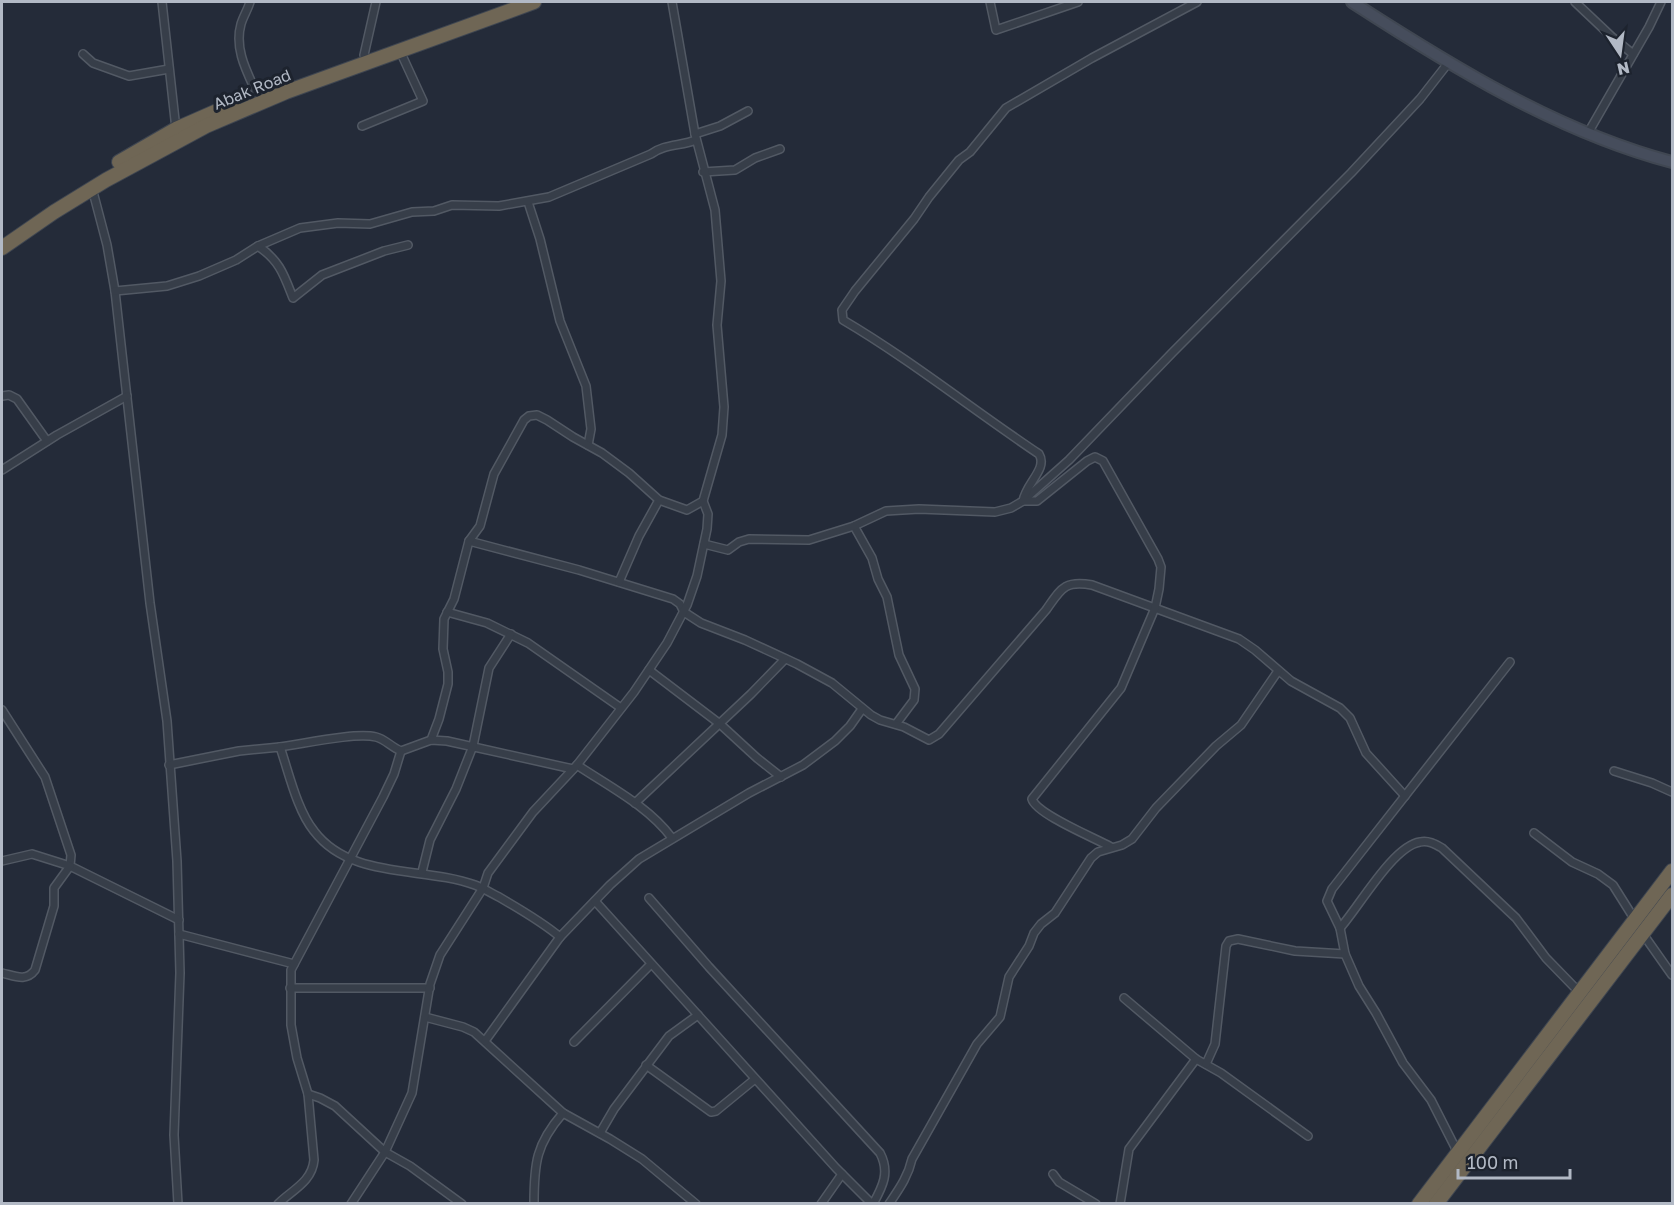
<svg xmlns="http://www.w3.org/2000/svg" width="1674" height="1205" font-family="'Golos Text',sans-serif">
  <rect width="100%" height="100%" fill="#242b39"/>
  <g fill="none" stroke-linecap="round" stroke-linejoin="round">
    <g stroke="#525964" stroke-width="10">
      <g id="street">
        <path d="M162,2L176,129"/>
        <path d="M250,2C248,9 243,17 241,24C234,49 247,72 257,94"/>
        <path d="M990,2L996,30L1078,2"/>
        <path d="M1575,2L1612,37L1633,54"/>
        <path d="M83,54L93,63L129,76L169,69"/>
        <path d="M364,55L376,2"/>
        <path d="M362,126L423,101L400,51"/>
        <path d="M1588,133L1649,27L1661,2"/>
        <path d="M695,134L720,126L748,111"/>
        <path d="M703,172L735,170L755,158L780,149"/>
        <path d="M92,188L107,245L115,291L150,603L167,721L177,861L180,973L174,1135L178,1204"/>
        <path d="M528,202L540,239L560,321L586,386L591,429L588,445"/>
        <path d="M258,246C280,261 284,275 293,298L322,275L384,251L408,245"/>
        <path d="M115,291L167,286L199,276L236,260L258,246L300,228L338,223L370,224L412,212L434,211L452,205L499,206L549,197L651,154C664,144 681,146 696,140"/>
        <path d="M2,396L9,395L17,399L47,441"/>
        <path d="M2,470L57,435L127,396"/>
        <path d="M854,526L872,558L878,579L887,597L899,655L915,689L914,700L896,724"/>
        <path d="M469,541L579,570L673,599L680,604L684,612L701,623L745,640L797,664L832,683L871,715L880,720L904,727L929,740L939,734L1046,610C1061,589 1064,580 1092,585L1239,639L1255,650L1291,681L1340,708L1350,718L1366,753L1405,796"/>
        <path d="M704,544L728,550L739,542L749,539L809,540L854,526L886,511L919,509L995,512L1011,508L1023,501L1069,460L1172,353L1351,173L1420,99L1449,62"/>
        <path d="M619,582L639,536L659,500"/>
        <path d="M447,612L487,623L528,643L621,708"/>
        <path d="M649,670L720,724L757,758L781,777"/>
        <path d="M2,710L45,777L71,855L70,866L179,920"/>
        <path d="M431,740L439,719L448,684V672L443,649L444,619L454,599L469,541L480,526L494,474L524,420L529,416L537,415L547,420L573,437L602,453L629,473L659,500L687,510L703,501L722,435L724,407L717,325L721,281L715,210L695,134L672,2"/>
        <path d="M280,747C303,744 355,732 376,737C385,739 391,747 401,751L431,740L447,741L573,769"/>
        <path d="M169,765L239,751L280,747C289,773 297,810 314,831C351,880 423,866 475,885C483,888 491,893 499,897C521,910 541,921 560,937L610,885L639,859L749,793L803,765L835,741L850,726L862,709"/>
        <path d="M577,765C610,787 648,806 672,838"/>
        <path d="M1614,771L1652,783L1672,792"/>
        <path d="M635,803L751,694L785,659"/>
        <path d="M1534,833L1572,862L1598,874L1613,885L1635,920"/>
        <path d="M1111,847C1095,838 1036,814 1032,799L1121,688L1155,608L1159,589L1161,567L1158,559L1103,461L1095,457L1087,461L1037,501H1023C1026,483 1048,469 1039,454C973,410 911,360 843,320L842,310L855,291L914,219L929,197L959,160L970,152L1006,108L1092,58L1197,2"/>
        <path d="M2,861L32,854L70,866L54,888V906L35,970C26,982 15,976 2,973"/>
        <path d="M422,872L430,840L456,789L473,746L489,668L511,634"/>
        <path d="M649,898L709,967L880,1153C890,1172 883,1186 873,1204"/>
        <path d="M595,901L836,1168L872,1204"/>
        <path d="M1340,928C1359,907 1393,846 1420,842C1428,840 1435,844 1442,848L1516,918L1546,958L1580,993"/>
        <path d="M179,934L294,964"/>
        <path d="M1643,934L1672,975"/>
        <path d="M290,988H430"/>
        <path d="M1124,998L1196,1059L1221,1073L1308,1136"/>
        <path d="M425,1017L463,1027L474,1032L563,1113L610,1139L642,1159L696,1204"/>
        <path d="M485,1041L560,937"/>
        <path d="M574,1042L651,964"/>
        <path d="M1206,1064L1215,1044L1226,946L1229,941L1238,939L1295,951L1345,954"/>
        <path d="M646,1065L711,1112L716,1111L755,1079"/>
        <path d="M308,1094L320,1098L335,1106L385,1152L410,1166L462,1204"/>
        <path d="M600,1133L614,1109L669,1036L698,1015"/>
        <path d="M1458,1153L1431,1100L1403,1063L1376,1013L1359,986L1345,954L1340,928L1327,901L1332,889L1510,662"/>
        <path d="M1053,1174L1059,1182L1096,1204"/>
        <path d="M278,1204C292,1190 312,1182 314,1160L308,1094L297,1058L291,1025V970L383,797L394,774L401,751"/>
        <path d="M351,1204L385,1152L412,1093L430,984L440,955L483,888L488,873L533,812L577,765L634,692L667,643L687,605L697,576L707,529L708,514L703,501"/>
        <path d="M534,1204C534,1163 536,1144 563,1113"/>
        <path d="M821,1204L842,1174"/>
        <path d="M889,1204C899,1189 908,1177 912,1159L977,1044L1000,1017L1009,977L1029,946L1034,933L1041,924L1055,913L1091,858L1098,852L1122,845L1132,839L1156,808L1216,746L1241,725L1278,671"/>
        <path d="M1120,1204L1129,1149L1196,1059"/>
      </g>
    </g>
    <g stroke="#404752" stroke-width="14">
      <path id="secondary" d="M1352,2C1451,66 1558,132 1672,162"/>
    </g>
    <g stroke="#3f4651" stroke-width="16">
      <g id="highway">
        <path d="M119,162L176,129L233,104"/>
        <path d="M2,248L54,212L106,180L206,126L286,92L534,2"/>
        <path d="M1419,1204L1672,871"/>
        <path d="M1436,1204L1672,895"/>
      </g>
    </g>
    <use href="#street" stroke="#373e49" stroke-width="7"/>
    <use href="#secondary" stroke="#464d5c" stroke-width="10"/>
    <use href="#highway" stroke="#6f6655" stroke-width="14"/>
  </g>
  <g text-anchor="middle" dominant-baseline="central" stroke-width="6" stroke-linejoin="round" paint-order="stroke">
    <g font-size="16" fill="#b2b9c5" stroke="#1d232e">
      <text transform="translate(252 89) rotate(-22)">Abak Road</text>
    </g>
  </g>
  <rect width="1674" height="1205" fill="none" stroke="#b2b9c5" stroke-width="6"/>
  <g transform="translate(1620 54) rotate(167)" stroke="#1d232e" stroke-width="4.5" paint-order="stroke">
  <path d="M0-4.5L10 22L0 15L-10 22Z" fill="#b2b9c5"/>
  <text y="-9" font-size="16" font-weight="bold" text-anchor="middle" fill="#b2b9c5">N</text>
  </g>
  <path d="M1458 1169v9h112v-9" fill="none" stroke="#b2b9c5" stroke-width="3"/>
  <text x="1467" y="1169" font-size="18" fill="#b2b9c5" stroke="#1d232e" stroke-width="4.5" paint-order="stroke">100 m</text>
</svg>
